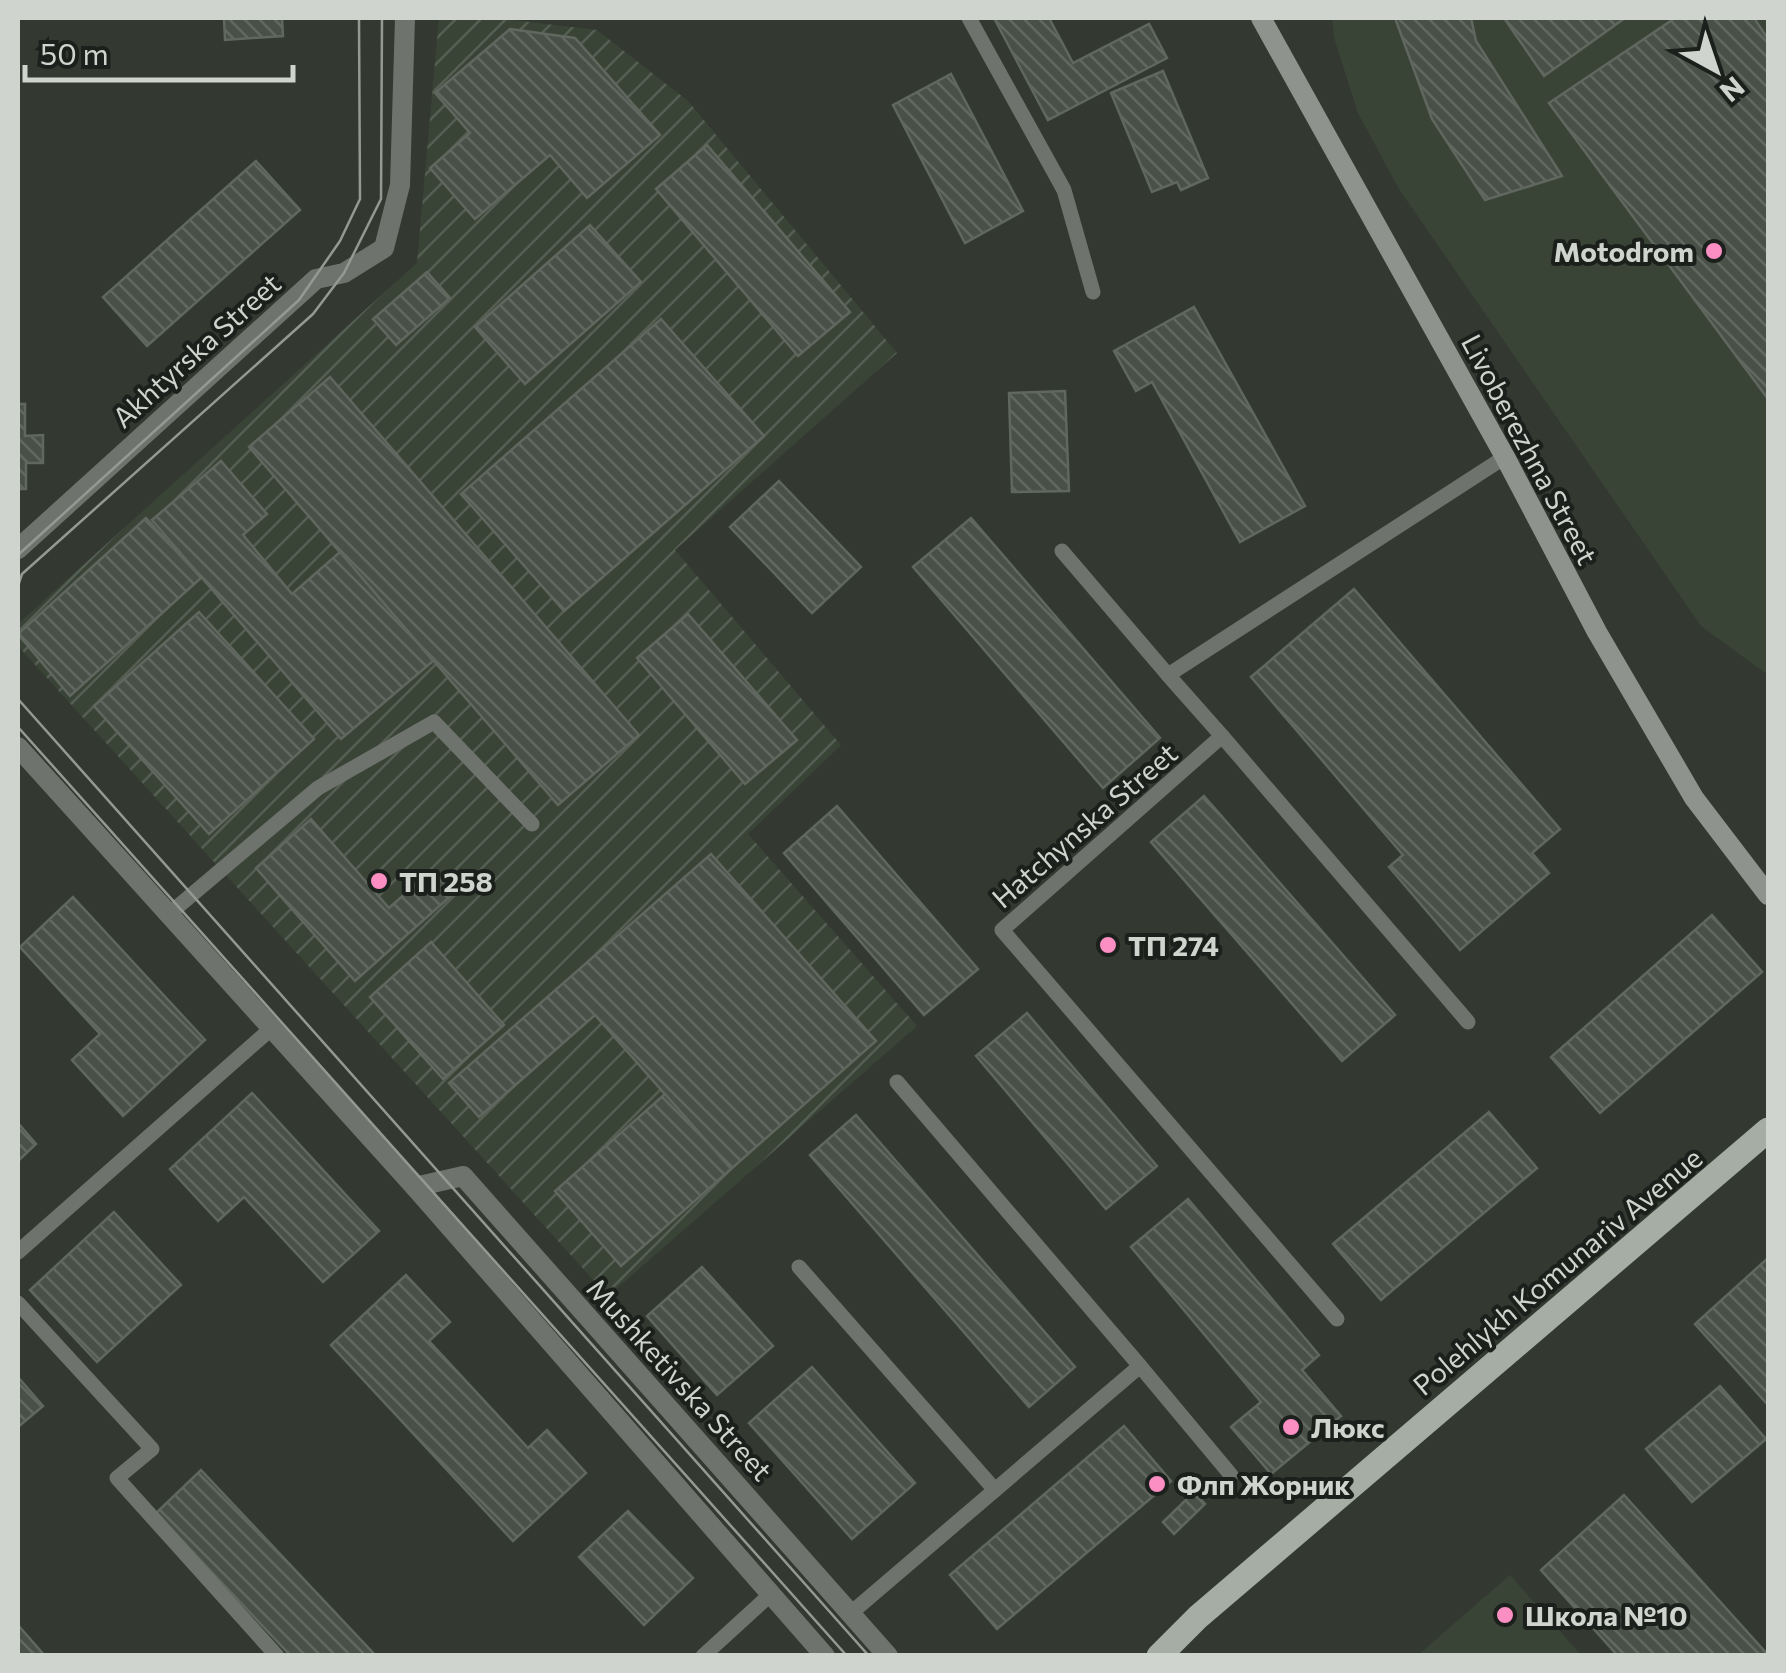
<svg xmlns="http://www.w3.org/2000/svg" width="1786" height="1673" font-family="Commissioner,sans-serif">
  <defs>
    <pattern id="industrial-furrows" width="10" height="10" patternUnits="userSpaceOnUse" patternTransform="scale(2.5)"><rect width="10" height="10" fill="#394437"/><path d="M-1 1l2-2M0 10L10 0M9 11l2-2" fill="none" stroke="#555e53"/></pattern>
    <pattern id="building-back-hatch" width="6" height="6" patternUnits="userSpaceOnUse" patternTransform="scale(2.5)"><rect width="6" height="6" fill="#495048"/><path d="M-1 5l2 2M0 0l6 6M5-1l2 2" fill="none" stroke="#626861"/></pattern>
  </defs>
  <rect width="100%" height="100%" fill="#333931"/>
  <g fill="#394437">
    <path d="M1332,18H1768V675L1701,626L1399,189L1358,113L1335,41Z"/>
    <path d="M1510,1575L1581,1655H1418Z"/>
  </g>
  <path fill="url(#industrial-furrows)" d="M439,18H495L597,30L688,101L897,353L675,550L841,745L748,834L917,1026L608,1296L18,646V624L417,263Z"/>
  <g fill="url(#building-back-hatch)" stroke="#5f675e" stroke-width="2.5">
    <path d="M224,18H282L283,36L225,40Z"/>
    <path d="M994,18H1049L1073,63L1149,24L1167,58L1048,120Z"/>
    <path d="M1395,18H1471L1476,41L1562,176L1485,200L1432,119Z"/>
    <path d="M1504,18H1625L1544,76Z"/>
    <path d="M1675,18H1754L1768,39V399L1549,103Z"/>
    <path d="M510,29L575,38L660,135L587,198L550,155L475,219L430,168L470,133L435,93Z"/>
    <path d="M1163,71L1208,178L1181,190L1177,182L1152,192L1111,93Z"/>
    <path d="M951,74L1023,211L965,243L893,105Z"/>
    <path d="M707,145L850,312L798,356L656,189Z"/>
    <path d="M256,161L300,210L147,346L103,297Z"/>
    <path d="M590,225L641,282L525,384L475,327Z"/>
    <path d="M427,272L450,298L396,345L373,319Z"/>
    <path d="M1194,307L1305,506L1240,542L1152,382L1136,391L1114,351Z"/>
    <path d="M661,319L764,436L564,611L461,494Z"/>
    <path d="M330,377L639,735L558,805L249,447Z"/>
    <path d="M1065,391L1069,491L1012,492L1009,393Z"/>
    <path d="M18,404H25V436L43,435V463H26V489H18Z"/>
    <path d="M221,461L267,514L243,535L292,594L340,552L433,661L341,739L152,520Z"/>
    <path d="M779,481L861,567L812,613L730,527Z"/>
    <path d="M146,518L201,578L70,696L18,634Z"/>
    <path d="M971,518L1160,738L1103,788L913,567Z"/>
    <path d="M1354,589L1560,829L1532,853L1549,873L1460,950L1389,867L1403,855L1251,677Z"/>
    <path d="M199,612L314,739L209,834L94,706Z"/>
    <path d="M688,614L797,740L745,784L637,658Z"/>
    <path d="M1204,796L1395,1015L1342,1061L1151,842Z"/>
    <path d="M837,806L978,969L924,1015L784,853Z"/>
    <path d="M311,819L389,908L432,870L453,894L355,981L256,868Z"/>
    <path d="M711,854L876,1041L731,1169L595,1015L479,1117L449,1083Z"/>
    <path d="M73,897L205,1040L123,1116L72,1060L100,1034L20,947Z"/>
    <path d="M1712,915L1762,972L1600,1113L1551,1057Z"/>
    <path d="M431,942L504,1025L443,1079L370,997Z"/>
    <path d="M1027,1013L1157,1166L1106,1209L976,1056Z"/>
    <path d="M252,1093L379,1231L323,1282L244,1197L218,1221L170,1169Z"/>
    <path d="M665,1094L731,1169L621,1266L555,1191Z"/>
    <path d="M1489,1112L1537,1168L1381,1300L1333,1244Z"/>
    <path d="M856,1115L1075,1367L1029,1407L810,1155Z"/>
    <path d="M18,1123L36,1144L18,1161Z"/>
    <path d="M1188,1199L1319,1355L1302,1370L1341,1416L1271,1474L1231,1427L1261,1402L1131,1247Z"/>
    <path d="M114,1212L181,1285L97,1362L30,1290Z"/>
    <path d="M1768,1258V1405L1695,1324Z"/>
    <path d="M702,1267L773,1346L717,1395L647,1316Z"/>
    <path d="M406,1275L450,1322L429,1341L528,1448L547,1430L586,1473L513,1541L331,1345Z"/>
    <path d="M812,1367L915,1483L852,1539L749,1423Z"/>
    <path d="M18,1377L43,1406L18,1427Z"/>
    <path d="M1720,1386L1766,1439L1692,1502L1646,1449Z"/>
    <path d="M1124,1426L1171,1481L997,1629L950,1575Z"/>
    <path d="M201,1470L376,1656H291L156,1513Z"/>
    <path d="M1194,1492L1205,1504L1174,1534L1163,1522Z"/>
    <path d="M1624,1495L1768,1655V1656H1618L1541,1570Z"/>
    <path d="M628,1511L693,1578L644,1625L579,1557Z"/>
    <path d="M18,1625L45,1656H18Z"/>
  </g>
  <g fill="none" stroke-linecap="round" stroke-linejoin="round">
    <g stroke="#6f736e" stroke-width="15">
      <path d="M969,18L1064,190L1093,292"/>
      <path d="M1062,551L1168,675"/>
      <path d="M1222,736L1468,1022"/>
      <path d="M169,914L318,788L434,722L532,824"/>
      <path d="M18,1252L272,1028"/>
      <path d="M799,1267L995,1490"/>
      <path d="M18,1303L152,1449L117,1478L277,1656"/>
      <path d="M1337,1319L1002,930L1222,736L1168,675L1505,457"/>
      <path d="M1140,1366L1231,1475"/>
      <path d="M851,1613L1140,1366L897,1082"/>
      <path d="M703,1656L771,1594"/>
    </g>
    <g stroke="#6f736e" stroke-width="20">
      <path d="M18,549L316,279L344,273L384,248L400,185L405,18"/>
      <path d="M18,747L415,1187L825,1656"/>
      <path d="M415,1187L463,1176L888,1656"/>
    </g>
    <path stroke="#8e938d" stroke-width="20" d="M1261,18L1505,457L1597,632L1694,798L1768,895"/>
    <path stroke="#a6ada4" stroke-width="25" d="M1159,1656L1198,1617L1768,1130"/>
    <g stroke="#949a93" stroke-width="2.5">
      <path d="M18,555L299,300L340,241L360,199L359,18"/>
      <path d="M18,586L22,574L313,314L344,273L381,199L382,18"/>
      <path d="M18,699L869,1656"/>
      <path d="M18,727L847,1656"/>
    </g>
  </g>
  <g fill="#fb8fc4" stroke="#1c201c" stroke-width="4">
    <circle cx="1714" cy="251" r="10"/>
    <circle cx="379" cy="881" r="10"/>
    <circle cx="1108" cy="945" r="10"/>
    <circle cx="1291" cy="1427" r="10"/>
    <circle cx="1157" cy="1484" r="10"/>
    <circle cx="1505" cy="1615" r="10"/>
  </g>
  <g text-anchor="middle" dominant-baseline="central" stroke-width="8" stroke-linejoin="round" paint-order="stroke">
    <g font-size="28" font-weight="bold" fill="#cfd4ce" stroke="#1c201c" text-anchor="start">
      <text x="1694" y="251" text-anchor="end">Motodrom</text>
      <text x="399" y="881">ТП 258</text>
      <text x="1128" y="945">ТП 274</text>
      <text x="1311" y="1427">Люкс</text>
      <text x="1177" y="1484">Флп Жорник</text>
      <text x="1525" y="1615">Школа №10</text>
    </g>
    <g font-size="28" fill="#cfd4ce" stroke="#1c201c">
      <text transform="translate(196 350) rotate(-42)">Akhtyrska Street</text>
      <text transform="translate(1530 449) rotate(62)">Livoberezhna Street</text>
      <text transform="translate(1084 825) rotate(-41)">Hatchynska Street</text>
      <text transform="translate(1557 1271) rotate(-40)">Polehlykh Komunariv Avenue</text>
      <text transform="translate(680 1379) rotate(48)">Mushketivska Street</text>
    </g>
  </g>
  <rect width="1786" height="1673" fill="none" stroke="#cfd4ce" stroke-width="40"/>
  <g transform="translate(1716 70) rotate(140)" stroke="#1c201c" stroke-width="8" paint-order="stroke">
  <path d="M0-8L18 38L0 25L-18 38Z" fill="#cfd4ce"/>
  <text y="-15" font-size="28" font-weight="bold" text-anchor="middle" fill="#cfd4ce">N</text>
  </g>
  <path d="M25 65v15h268v-15" fill="none" stroke="#cfd4ce" stroke-width="5"/>
  <text x="40" y="65" font-size="30" fill="#cfd4ce" stroke="#1c201c" stroke-width="8" paint-order="stroke">50 m</text>
</svg>
